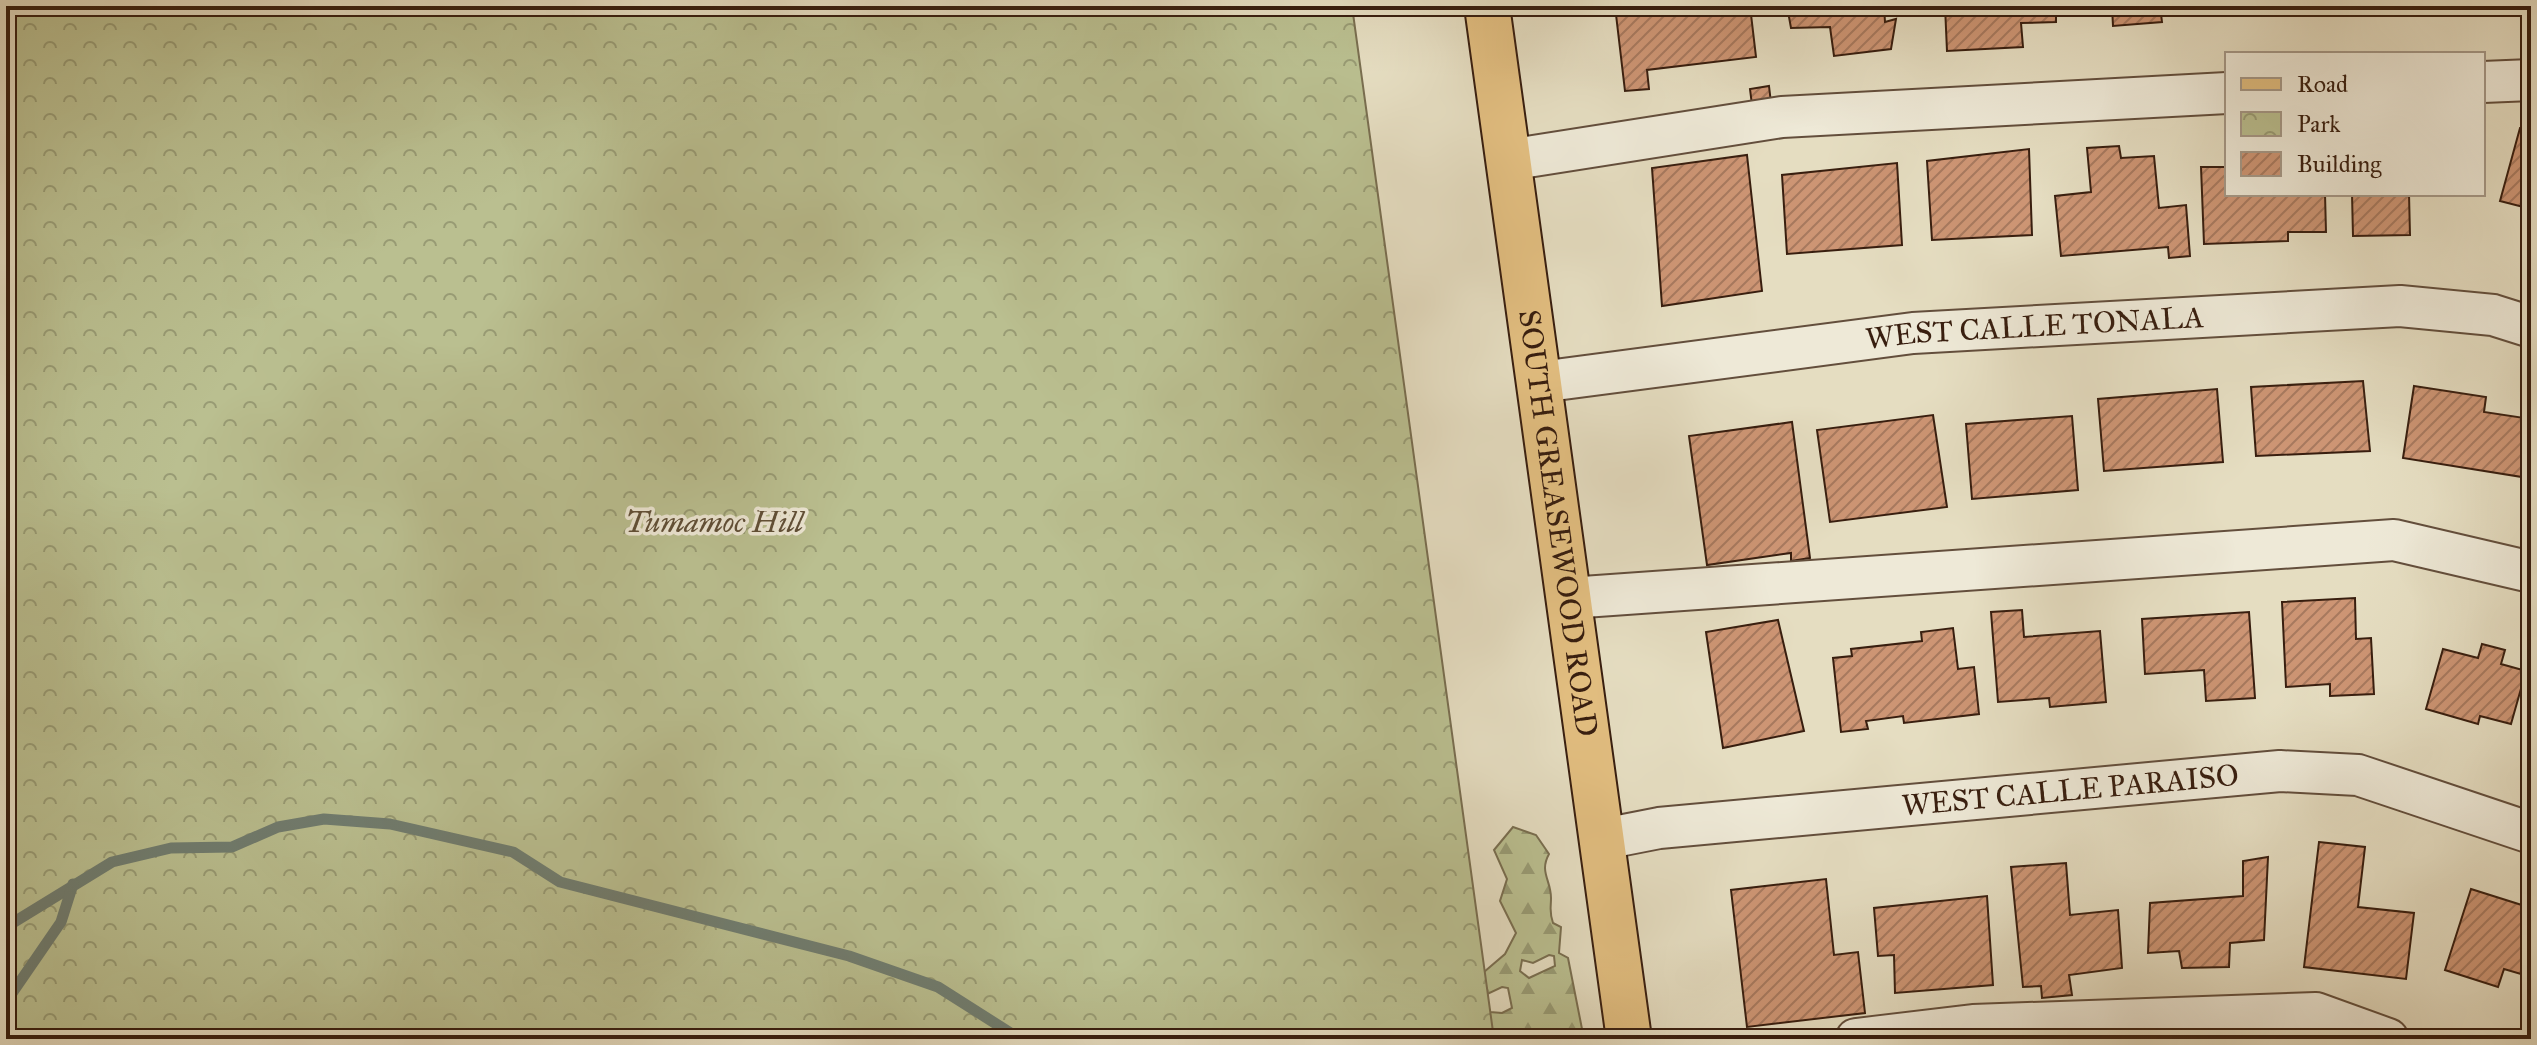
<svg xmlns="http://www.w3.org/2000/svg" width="2537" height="1045" font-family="'IM FELL Great Primer',serif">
  <defs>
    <pattern id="forest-firs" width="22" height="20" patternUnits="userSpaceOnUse" patternTransform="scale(2)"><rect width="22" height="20" fill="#babf90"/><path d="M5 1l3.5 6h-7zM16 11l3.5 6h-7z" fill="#989b74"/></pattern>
    <pattern id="park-crowns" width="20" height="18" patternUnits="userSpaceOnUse" patternTransform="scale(2)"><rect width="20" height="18" fill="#babf90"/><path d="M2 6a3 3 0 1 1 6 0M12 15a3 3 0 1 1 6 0" fill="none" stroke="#989b74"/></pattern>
    <pattern id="building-hatch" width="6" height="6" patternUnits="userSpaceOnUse" patternTransform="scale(2)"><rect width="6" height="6" fill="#cd9574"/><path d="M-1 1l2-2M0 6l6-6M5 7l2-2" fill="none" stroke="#a7795e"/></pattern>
  </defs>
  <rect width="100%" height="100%" fill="#e5ddc1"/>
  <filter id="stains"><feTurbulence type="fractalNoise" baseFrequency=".0025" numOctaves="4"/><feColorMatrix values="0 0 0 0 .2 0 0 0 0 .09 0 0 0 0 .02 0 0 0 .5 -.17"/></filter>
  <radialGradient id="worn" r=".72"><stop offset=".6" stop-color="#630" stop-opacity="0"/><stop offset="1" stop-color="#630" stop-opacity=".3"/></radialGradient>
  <path fill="url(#forest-firs)" stroke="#796e50" stroke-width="2" fill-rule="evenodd" d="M1513,827L1536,835L1549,854C1539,872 1551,880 1551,898C1551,909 1549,912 1553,923L1561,927L1559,953L1568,958L1584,1039H1474L1484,972L1505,954L1516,933L1500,901L1507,879L1494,850ZM1549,955L1554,956L1555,966L1529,978L1520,971L1522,960L1533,963ZM1502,987L1508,988L1512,1008L1502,1013L1490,1012L1485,995Z"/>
  <path fill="url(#park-crowns)" stroke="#796e50" stroke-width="2" d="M6,6H1352L1494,1039H6Z"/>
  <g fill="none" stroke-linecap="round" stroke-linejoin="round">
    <g stroke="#707d70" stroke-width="11">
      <path d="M6,927L112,862L171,848L232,847L278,827L324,819L390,824L513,852L560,882L849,956L938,987L1020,1039"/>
      <path d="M6,1002L61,922L73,884"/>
    </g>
  </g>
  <g fill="url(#building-hatch)" stroke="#381e0f" stroke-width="2">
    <path d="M1615,6H1750L1756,57L1647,70L1649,89L1625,91Z"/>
    <path d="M1787,6H1884L1885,22L1896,19L1891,49L1834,56L1830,27L1791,28Z"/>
    <path d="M1945,6H2056V22L2021,23L2023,47L1947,51Z"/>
    <path d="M2112,6H2160L2162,22L2113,26Z"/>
    <path d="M1769,86L1771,103L1752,105L1750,89Z"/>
    <path d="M2520,128L2531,129V209L2500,201Z"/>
    <path d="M2119,146L2121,158L2154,156L2159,208L2186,205L2190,256L2169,258L2168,247L2061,256L2055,196L2091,192L2087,148Z"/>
    <path d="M2029,149L2032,235L1932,240L1927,161Z"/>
    <path d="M1747,155L1762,291L1662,306L1652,168Z"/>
    <path d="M1897,163L1902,245L1787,254L1782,175Z"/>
    <path d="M2201,167H2227V194H2325L2326,232H2288V241L2204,244Z"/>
    <path d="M2352,194H2409L2410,235L2353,236Z"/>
    <path d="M2363,381L2370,451L2256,456L2251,387Z"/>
    <path d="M2414,386L2486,397L2484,412L2531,419L2522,477L2403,458Z"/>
    <path d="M2217,389L2223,462L2104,471L2098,399Z"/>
    <path d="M1933,415L1947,507L1830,522L1817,430Z"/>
    <path d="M2072,416L2078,490L1972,499L1966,424Z"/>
    <path d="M1792,422L1810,558L1791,561V553L1707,565L1689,436Z"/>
    <path d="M2355,598L2356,639L2371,638L2374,694L2330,696V684L2286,687L2282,602Z"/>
    <path d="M2022,610L2024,637L2100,631L2106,702L2050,707L2049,698L1998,702L1991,612Z"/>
    <path d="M2249,612L2255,698L2206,701L2204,670L2145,674L2142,619Z"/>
    <path d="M1778,620L1804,731L1723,748L1706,632Z"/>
    <path d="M1953,628L1958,669L1974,667L1979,714L1904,723L1903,716L1866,721L1868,729L1841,732L1833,658L1852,656L1851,649L1922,641L1921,632Z"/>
    <path d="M2482,644L2505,650L2501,664L2526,671L2511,724L2480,716L2478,724L2426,709L2443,649L2478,658Z"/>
    <path d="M2319,842L2365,847L2358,907L2414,913L2406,979L2304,967Z"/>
    <path d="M2268,857L2264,940L2230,943L2229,967L2182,968L2179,951L2148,953L2150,903L2243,896V861Z"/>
    <path d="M2066,863L2070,915L2118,910L2122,968L2069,975L2072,995L2042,998L2041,986L2023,987L2011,867Z"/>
    <path d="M1826,879L1834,955L1858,952L1865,1013L1747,1027L1731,890Z"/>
    <path d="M2471,889L2528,907L2524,921L2531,923V977L2504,969L2498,987L2445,970Z"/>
    <path d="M1987,896L1993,985L1895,993L1894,955L1878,956L1874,908Z"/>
  </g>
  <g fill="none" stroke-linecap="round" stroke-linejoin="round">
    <g stroke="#634e3c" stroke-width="44">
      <g id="minor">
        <path d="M2483,82L2531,80"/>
        <path d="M1508,160L1782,117L2227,93"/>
        <path id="s1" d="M1540,382L1913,333L2400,306L2493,315L2531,327"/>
        <path d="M1569,598L2394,540L2531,572"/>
        <path id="s2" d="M1603,839L1659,828L2280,771L2358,775L2531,833"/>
        <path d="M1856,1039L1973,1025L2316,1013L2388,1039"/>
      </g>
    </g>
    <g stroke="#381e0f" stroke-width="48">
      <g id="major">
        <path id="s3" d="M1487,6L1629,1039"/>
      </g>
    </g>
    <use href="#minor" stroke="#eee9d7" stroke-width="40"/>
    <use href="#major" stroke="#e2be80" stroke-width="44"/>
  </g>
  <g text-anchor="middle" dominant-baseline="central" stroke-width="7" stroke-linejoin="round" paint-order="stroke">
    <g font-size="30" fill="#381e0f" stroke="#eee9d7">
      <text stroke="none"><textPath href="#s1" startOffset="498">WEST CALLE TONALA</textPath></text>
      <text stroke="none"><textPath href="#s3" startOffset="522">SOUTH GREASEWOOD ROAD</textPath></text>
      <text stroke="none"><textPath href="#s2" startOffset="470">WEST CALLE PARAISO</textPath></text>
    </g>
    <g font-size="30" font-style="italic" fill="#5f4e36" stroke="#eee9d7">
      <text x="714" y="522">Tumamoc Hill</text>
    </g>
  </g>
  <rect width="2537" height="1045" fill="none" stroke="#e5ddc1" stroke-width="32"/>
  <rect x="8" y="8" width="2521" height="1029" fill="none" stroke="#381e0f" stroke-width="4"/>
  <rect x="16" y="16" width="2505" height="1013" fill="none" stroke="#381e0f" stroke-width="2"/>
  <rect x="2225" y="52" width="260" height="144" fill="#eee9d7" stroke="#a59887" stroke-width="2"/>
  <rect x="2241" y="78" width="40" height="12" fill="#e2be80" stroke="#a59887" stroke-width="2"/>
  <text x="2297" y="92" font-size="24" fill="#381e0f">Road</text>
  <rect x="2241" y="112" width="40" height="24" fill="url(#park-crowns)" stroke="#a59887" stroke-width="2"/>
  <text x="2297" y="132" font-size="24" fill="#381e0f">Park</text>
  <rect x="2241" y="152" width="40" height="24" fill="url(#building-hatch)" stroke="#a59887" stroke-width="2"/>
  <text x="2297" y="172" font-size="24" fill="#381e0f">Building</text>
  <rect width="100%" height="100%" filter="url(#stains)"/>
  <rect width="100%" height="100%" fill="url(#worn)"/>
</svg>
